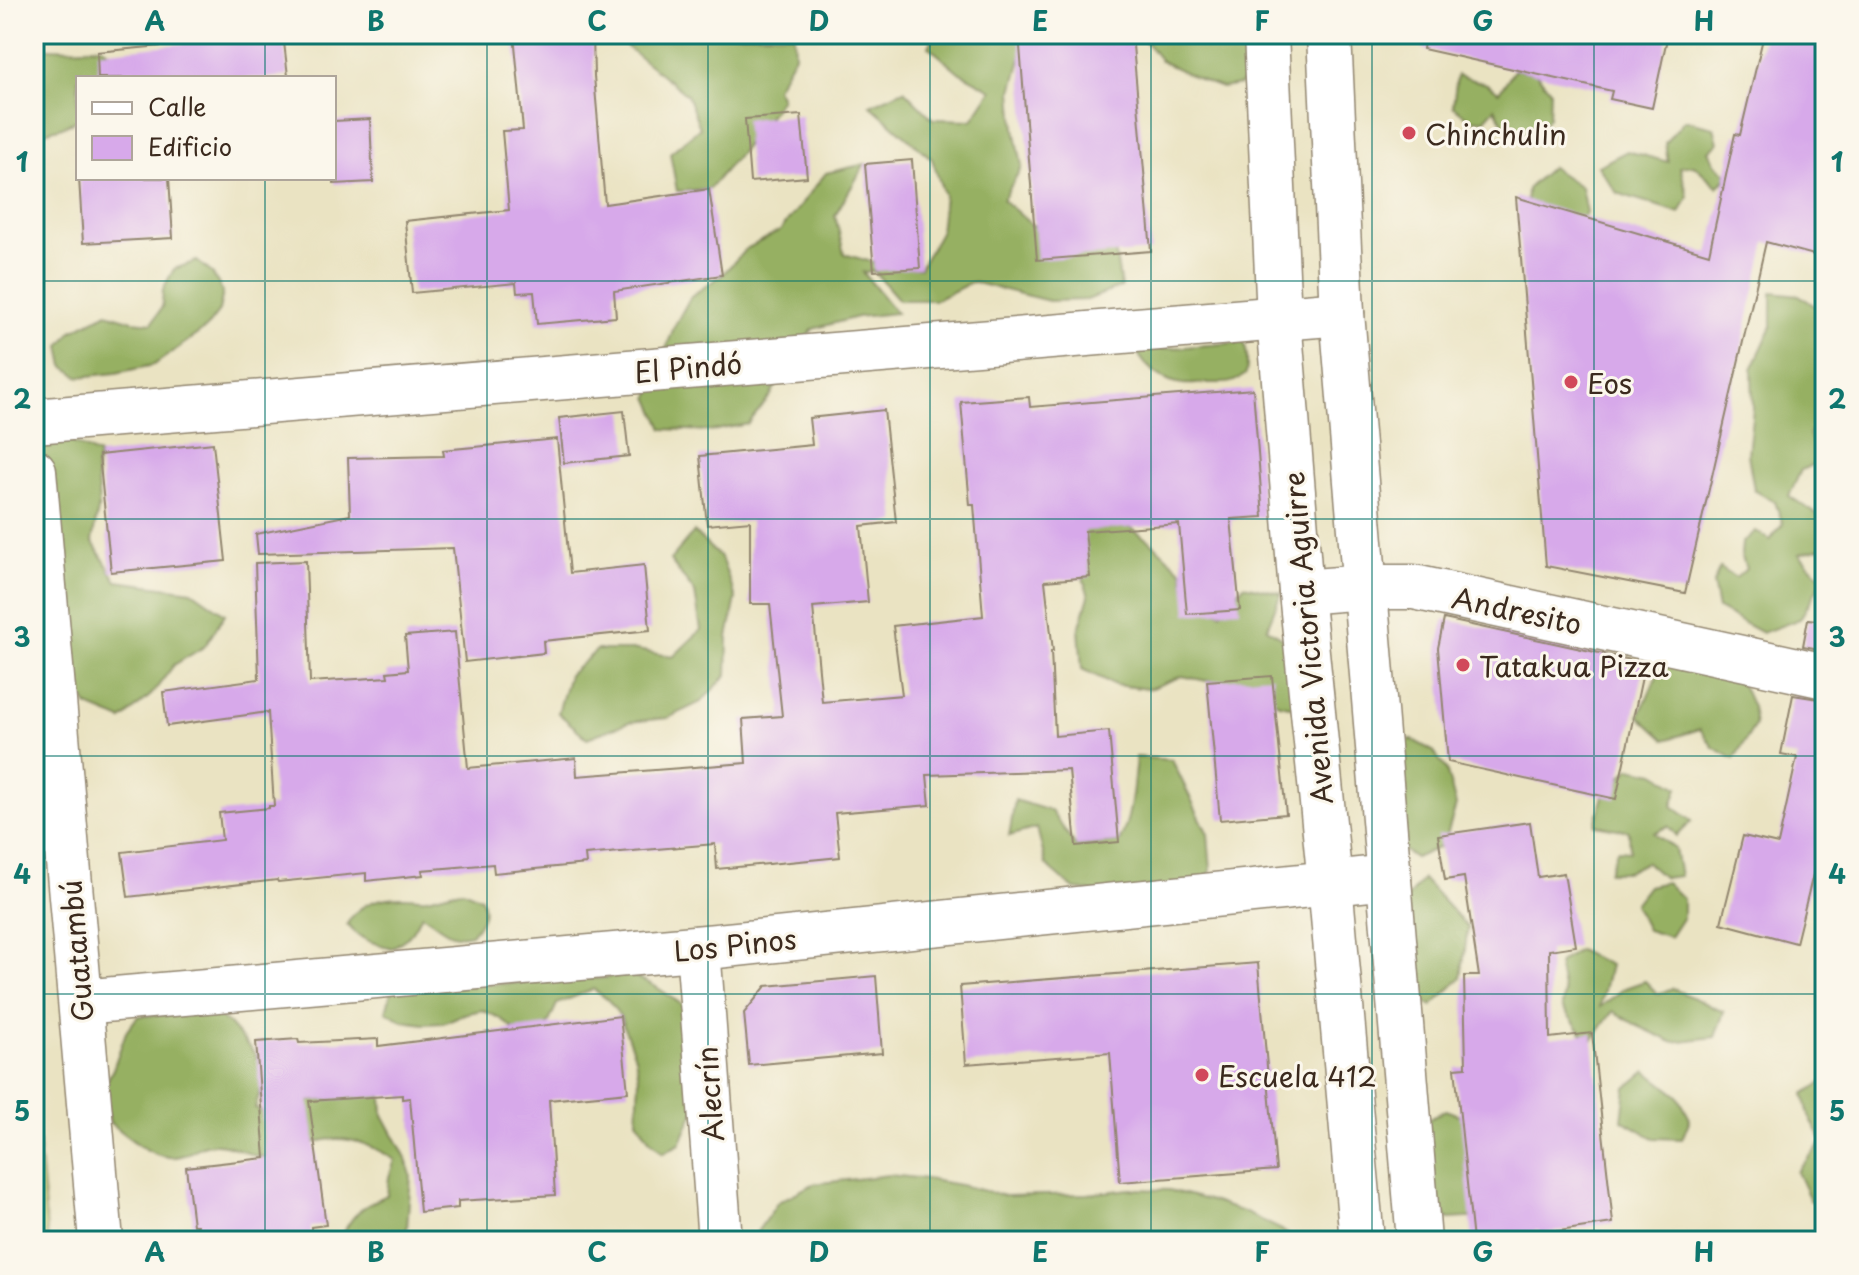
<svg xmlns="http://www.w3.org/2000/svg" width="1859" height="1275" font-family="'Playpen Sans',sans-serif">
  <rect width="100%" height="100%" fill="#fbf7ec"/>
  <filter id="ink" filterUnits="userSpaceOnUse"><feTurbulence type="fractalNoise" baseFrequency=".0125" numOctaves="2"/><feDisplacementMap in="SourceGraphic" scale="16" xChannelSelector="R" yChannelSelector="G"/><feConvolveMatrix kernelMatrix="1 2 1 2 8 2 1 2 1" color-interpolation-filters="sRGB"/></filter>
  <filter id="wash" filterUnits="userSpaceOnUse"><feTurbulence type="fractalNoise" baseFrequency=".006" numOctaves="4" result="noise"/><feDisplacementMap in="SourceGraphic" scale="32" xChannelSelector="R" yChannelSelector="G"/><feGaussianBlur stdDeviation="1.8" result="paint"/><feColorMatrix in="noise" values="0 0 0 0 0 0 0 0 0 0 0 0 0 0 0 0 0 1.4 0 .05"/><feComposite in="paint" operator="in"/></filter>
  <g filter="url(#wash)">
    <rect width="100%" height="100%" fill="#eae3c2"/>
    <path fill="#bdcd70" stroke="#7c7c47" stroke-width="2" d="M34,1095L48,1241H34Z"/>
    <g fill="#96b062" stroke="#686d40" stroke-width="2">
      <path d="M622,34H794L795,55L776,88L781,98L761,128L709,189L677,191L670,153L700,128L687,95L627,47Z"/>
      <path d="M935,34H1028L1012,91L1015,128L1022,166L1003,200L1032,225L1074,234L1115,250L1121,287L1087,300L1049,301L972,282L936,300H899L874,271L863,272L896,313L857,317L813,329L788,361L771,395L748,424L711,431L663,429L649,397L674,327L691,296L722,275L746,249L780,231L826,173L865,164L835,215L844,254L882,265L920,268L940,232L944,195L932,159L870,105L904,90L933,119L972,120L992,90L960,73L929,47Z"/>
      <path d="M1144,34H1256L1254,69L1240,85L1222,88L1203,81L1161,61L1142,37Z"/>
      <path d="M34,46C57,50 77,50 100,46L116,56L109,78H78V120L62,127L34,135Z"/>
      <path d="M1515,69L1536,73L1550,90L1549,117L1534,138H1520L1502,122L1495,108L1484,120H1471L1453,106L1457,75L1487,84L1499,92Z"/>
      <path d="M1684,120L1714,127L1718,143L1709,151L1715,164L1728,175L1718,187L1694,165L1680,167L1688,197L1680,213L1617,193L1598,166L1627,151L1668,162L1665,143Z"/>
      <path d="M1551,167L1581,187L1586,212L1576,230L1526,213L1527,189Z"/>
      <path d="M197,261L212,273L223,292L219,311L206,328L154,365L116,373L79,377L64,366L60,346L72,331L107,313L133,321L152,323L162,307L163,289L174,269Z"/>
      <path d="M1772,292L1799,295L1825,313L1824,385L1825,420L1809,434L1820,461L1801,470L1789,496L1818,515L1825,524V547L1799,554L1823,579L1800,619L1762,633L1718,609L1713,583L1720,568L1736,578L1746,569L1741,554L1742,543L1756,531L1770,540L1783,524L1775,502L1754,490L1748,454L1753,408L1752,369L1772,326Z"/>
      <path d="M1244,342C1248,353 1248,362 1246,374C1231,385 1226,383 1209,383C1200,383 1192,385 1183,384C1164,382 1145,368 1137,351Z"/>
      <path d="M34,424L99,455L96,468L99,505L92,541L117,581L192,591L225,614L205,646L174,665L152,694L122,720L88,706L47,644L34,536Z"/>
      <path d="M1084,524L1130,527L1156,546L1183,572L1187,596L1221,613L1244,585L1281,593L1267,628L1300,649L1318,711L1279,704L1249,686L1207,681L1182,676L1149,689L1115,685L1082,669L1079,629L1089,596L1078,562Z"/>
      <path d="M694,532L721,558L736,598L728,637L727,675L701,702L668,718L629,722L587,738L558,713L569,675L597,650H637L673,657L701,630L695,593L670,560Z"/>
      <path d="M1677,652L1735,669L1752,707L1755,725L1734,759L1713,747L1700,729L1665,740L1639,716L1658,673Z"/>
      <path d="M1411,739L1433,751L1446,769L1456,805L1444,845L1415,858L1385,838L1384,755Z"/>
      <path d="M1136,757L1172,760L1208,834L1211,871L1188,904L1074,889L1046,865L1037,828L1009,836L1015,800L1051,811L1076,846L1119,842C1132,816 1133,786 1136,757Z"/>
      <path d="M1630,768L1655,773L1678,787L1672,806L1692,821L1677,836L1668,826L1654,833L1675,849L1680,876L1664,878L1646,862L1627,872H1609L1617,850L1630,851L1629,831L1595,825L1603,796Z"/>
      <path d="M1423,879L1468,928L1461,978L1432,1006L1386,982L1390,919Z"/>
      <path d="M1666,882L1683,899V917L1670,937L1647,930L1634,904L1648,886Z"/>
      <path d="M463,890L481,898C488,913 481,922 471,934C449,940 441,926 422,915L409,936L392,948C372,943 360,940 347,924C359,902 382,896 407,897C413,897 419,899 426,898C438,896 450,891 463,890Z"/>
      <path d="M1578,950L1610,965L1600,1007L1625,988L1645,981L1658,994L1672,988L1724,1012L1715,1037L1672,1042L1638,1026L1613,1011L1590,1043L1562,1007L1564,993L1558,964Z"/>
      <path d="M623,974C652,980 664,993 688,1009L696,1107L680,1144L663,1153L648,1138L637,1120L639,1078L635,1057L620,1016L608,1000L593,989L557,1004L548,1024L543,1044L514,1030L500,1018L482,1010L464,1014L443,1023L424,1024L403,1021L386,1011L392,990L605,978Z"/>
      <path d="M211,1013L229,1024L252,1050L263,1067L261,1088L255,1108L272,1116L309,1101L331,1099L367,1083L382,1097L383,1115L405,1156L411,1175L406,1241H348L344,1232C355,1210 366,1205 387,1195L389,1177L395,1160C373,1145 348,1134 320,1141C313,1143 305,1147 297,1149C288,1152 277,1157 268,1157C248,1158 234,1143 215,1144C197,1144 194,1153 180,1156C156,1163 128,1137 110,1123L103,1088L113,1069L126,1032L138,1016Z"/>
      <path d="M1646,1071L1678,1096L1690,1119L1682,1139L1654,1138L1622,1120L1626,1088Z"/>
      <path d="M1825,1081V1209L1810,1200L1797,1172L1823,1141L1809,1116L1804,1094Z"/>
      <path d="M1445,1110L1521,1135L1484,1217L1449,1219L1404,1174L1403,1135Z"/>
      <path d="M889,1175L926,1179L965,1186L1005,1196L1088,1194L1130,1189L1169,1190L1208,1200L1246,1213L1282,1230L1294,1241H1136L1124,1238L1114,1241H755L757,1232L778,1202L813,1184Z"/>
    </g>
    <g id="blocks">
      <g fill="#d7a9ea">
        <path d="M246,34H283L288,76L266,78H98L97,52L246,38Z"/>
        <path d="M514,34H593L594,76L605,204L709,189L722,275L614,291L616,317L537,324L534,292L517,293L516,283L412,293L405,221L509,210L502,131L523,130Z"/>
        <path d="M1019,34H1132L1151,251L1037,260Z"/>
        <path d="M1425,34H1668L1652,108L1610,99L1612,91L1423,49Z"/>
        <path d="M1764,34H1825V258L1766,242L1685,593L1546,566L1516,197L1709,254L1735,134L1740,135Z"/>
        <path d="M801,115L807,177L750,182L745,119Z"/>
        <path d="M370,119L373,182L334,184V121Z"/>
        <path d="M912,160L920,268L874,271L865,164Z"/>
        <path d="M79,178H169L173,238L83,243Z"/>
        <path d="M1253,389L1263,517L1231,519L1240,610L1187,614L1179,524L1085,531L1090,577L1045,581L1053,651H1051L1055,736L1109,731L1119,842L1076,846L1069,770L927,775L930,805L835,813L840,857L717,869L715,844L585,855L586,864L494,873L493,864L422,870L423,875L366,881V873L278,882L277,880L128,897L122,852L222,840L219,813L269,808V806H274L268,712L167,726L163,692L259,679L255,563L306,561L310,682L388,677L387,672L408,670L405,636L455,632L468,768L576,758L577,776L746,763L743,719L782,716L770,604H750V521L707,525L700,456L812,445L809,418L884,410L896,522L861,526L868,602L813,607L822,702L902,695L893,626L983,616L974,505H970L961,402L1029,397L1030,407Z"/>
        <path d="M624,411L629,456L564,463L559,418Z"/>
        <path d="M557,439L570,573L644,565L650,630L543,641L544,653L465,662L453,548L258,554L256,534L350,515L348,458L444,456L443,450Z"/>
        <path d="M213,443L226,561L111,572L99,455Z"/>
        <path d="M1444,619L1645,663L1616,799L1448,762L1438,648Z"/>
        <path d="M1808,619L1825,621V650L1803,646Z"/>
        <path d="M1272,676L1286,814L1220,820L1207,681Z"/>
        <path d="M1793,695L1825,700V826L1796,943L1721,923L1743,836L1778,844L1797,757L1781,754Z"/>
        <path d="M1530,822L1538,877L1564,873L1576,946L1549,950L1550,1038L1592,1033L1613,1223L1539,1234V1230L1473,1241L1455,1068L1466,1067L1464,976H1479L1464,877L1445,880L1438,835Z"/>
        <path d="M1258,963L1276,1170L1120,1182L1110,1053L966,1064L960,986Z"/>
        <path d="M876,976L882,1053L749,1065L744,1013L766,986Z"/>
        <path d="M620,1016L628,1092L549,1100L555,1195L458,1201V1208L420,1212L410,1098L402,1099V1095L309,1101L326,1225L311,1227V1241H198L197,1225H193L186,1167L265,1158L256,1042L298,1039L299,1043L378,1039V1046Z"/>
      </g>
    </g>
  </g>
  <g filter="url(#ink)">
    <use href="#blocks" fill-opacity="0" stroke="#928670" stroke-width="2"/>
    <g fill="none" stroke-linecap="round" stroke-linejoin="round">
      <g stroke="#928670" stroke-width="47">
        <g id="minor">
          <path d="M34,421L1342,313"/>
          <path d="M34,471L101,1241"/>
          <path d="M1301,592L1365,587H1414L1825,676"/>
          <path d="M698,948L720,1241"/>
          <path d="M81,1002L717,946L1389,877"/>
        </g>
      </g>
      <g stroke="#928670" stroke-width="47">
        <g id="major">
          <path d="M1266,34L1279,318L1301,592L1330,883L1362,1241"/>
          <path d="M1329,34L1342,313L1419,1241"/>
        </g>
      </g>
      <use href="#minor" stroke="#fff" stroke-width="44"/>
      <use href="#major" stroke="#fff" stroke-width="44"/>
    </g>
  </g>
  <path fill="none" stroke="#0f766e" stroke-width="2" stroke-opacity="0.55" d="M265,34V78M487,34V1241M708,34V1241M930,34V1241M1151,34V1241M1372,34V1241M1594,34V1241M265,178V1241M34,281H1825M34,519H1825M34,756H1825M34,994H1825"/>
  <g fill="#d1495b" stroke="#fbf7ec" stroke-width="3">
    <circle cx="1409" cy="133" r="8"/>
    <circle cx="1571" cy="382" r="8"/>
    <circle cx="1463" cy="665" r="8"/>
    <circle cx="1202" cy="1075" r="8"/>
  </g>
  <g text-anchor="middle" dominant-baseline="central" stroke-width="6" stroke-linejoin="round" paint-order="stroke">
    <g font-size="28" fill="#3b2a1e" stroke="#fbf7ec" text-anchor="start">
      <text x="1425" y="133">Chinchulin</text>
      <text x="1587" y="382">Eos</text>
      <text x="1479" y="665">Tatakua Pizza</text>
      <text x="1218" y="1075">Escuela 412</text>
    </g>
    <g font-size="28" fill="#3b2a1e" stroke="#fbf7ec">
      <text transform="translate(688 367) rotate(-5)">El Pindó</text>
      <text transform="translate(1517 610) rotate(12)">Andresito</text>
      <text transform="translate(1307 638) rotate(-95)">Avenida Victoria Aguirre</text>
      <text transform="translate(735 944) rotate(-6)">Los Pinos</text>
      <text transform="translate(76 951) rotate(-95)">Guatambú</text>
      <text transform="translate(709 1094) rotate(-94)">Alecrín</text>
    </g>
  </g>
  <rect width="1859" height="1275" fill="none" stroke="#fbf7ec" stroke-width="88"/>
  <rect x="76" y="76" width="260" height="104" fill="#fbf7ec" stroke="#aea59a" stroke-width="2"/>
  <rect x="92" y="102" width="40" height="12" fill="#ffffff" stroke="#aea59a" stroke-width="2"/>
  <text x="148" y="116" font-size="24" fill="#3b2a1e">Calle</text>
  <rect x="92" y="136" width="40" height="24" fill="#d7a9ea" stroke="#aea59a" stroke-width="2"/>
  <text x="148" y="156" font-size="24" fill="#3b2a1e">Edificio</text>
  <rect x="44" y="44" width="1771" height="1187" fill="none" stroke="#0f766e" stroke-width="3"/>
  <g font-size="26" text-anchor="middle" font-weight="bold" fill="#0f766e">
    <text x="155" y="31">A</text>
    <text x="376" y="31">B</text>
    <text x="597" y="31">C</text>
    <text x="819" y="31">D</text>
    <text x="1040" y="31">E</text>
    <text x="1262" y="31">F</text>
    <text x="1483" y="31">G</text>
    <text x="1704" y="31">H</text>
    <text x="22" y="172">1</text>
    <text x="1837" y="172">1</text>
    <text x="22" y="409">2</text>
    <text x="1837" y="409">2</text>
    <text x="22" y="647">3</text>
    <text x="1837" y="647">3</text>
    <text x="22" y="884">4</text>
    <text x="1837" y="884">4</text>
    <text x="22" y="1121">5</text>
    <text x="1837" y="1121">5</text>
    <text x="155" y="1262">A</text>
    <text x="376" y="1262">B</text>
    <text x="597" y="1262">C</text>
    <text x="819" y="1262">D</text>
    <text x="1040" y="1262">E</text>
    <text x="1262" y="1262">F</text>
    <text x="1483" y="1262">G</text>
    <text x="1704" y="1262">H</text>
  </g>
</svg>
